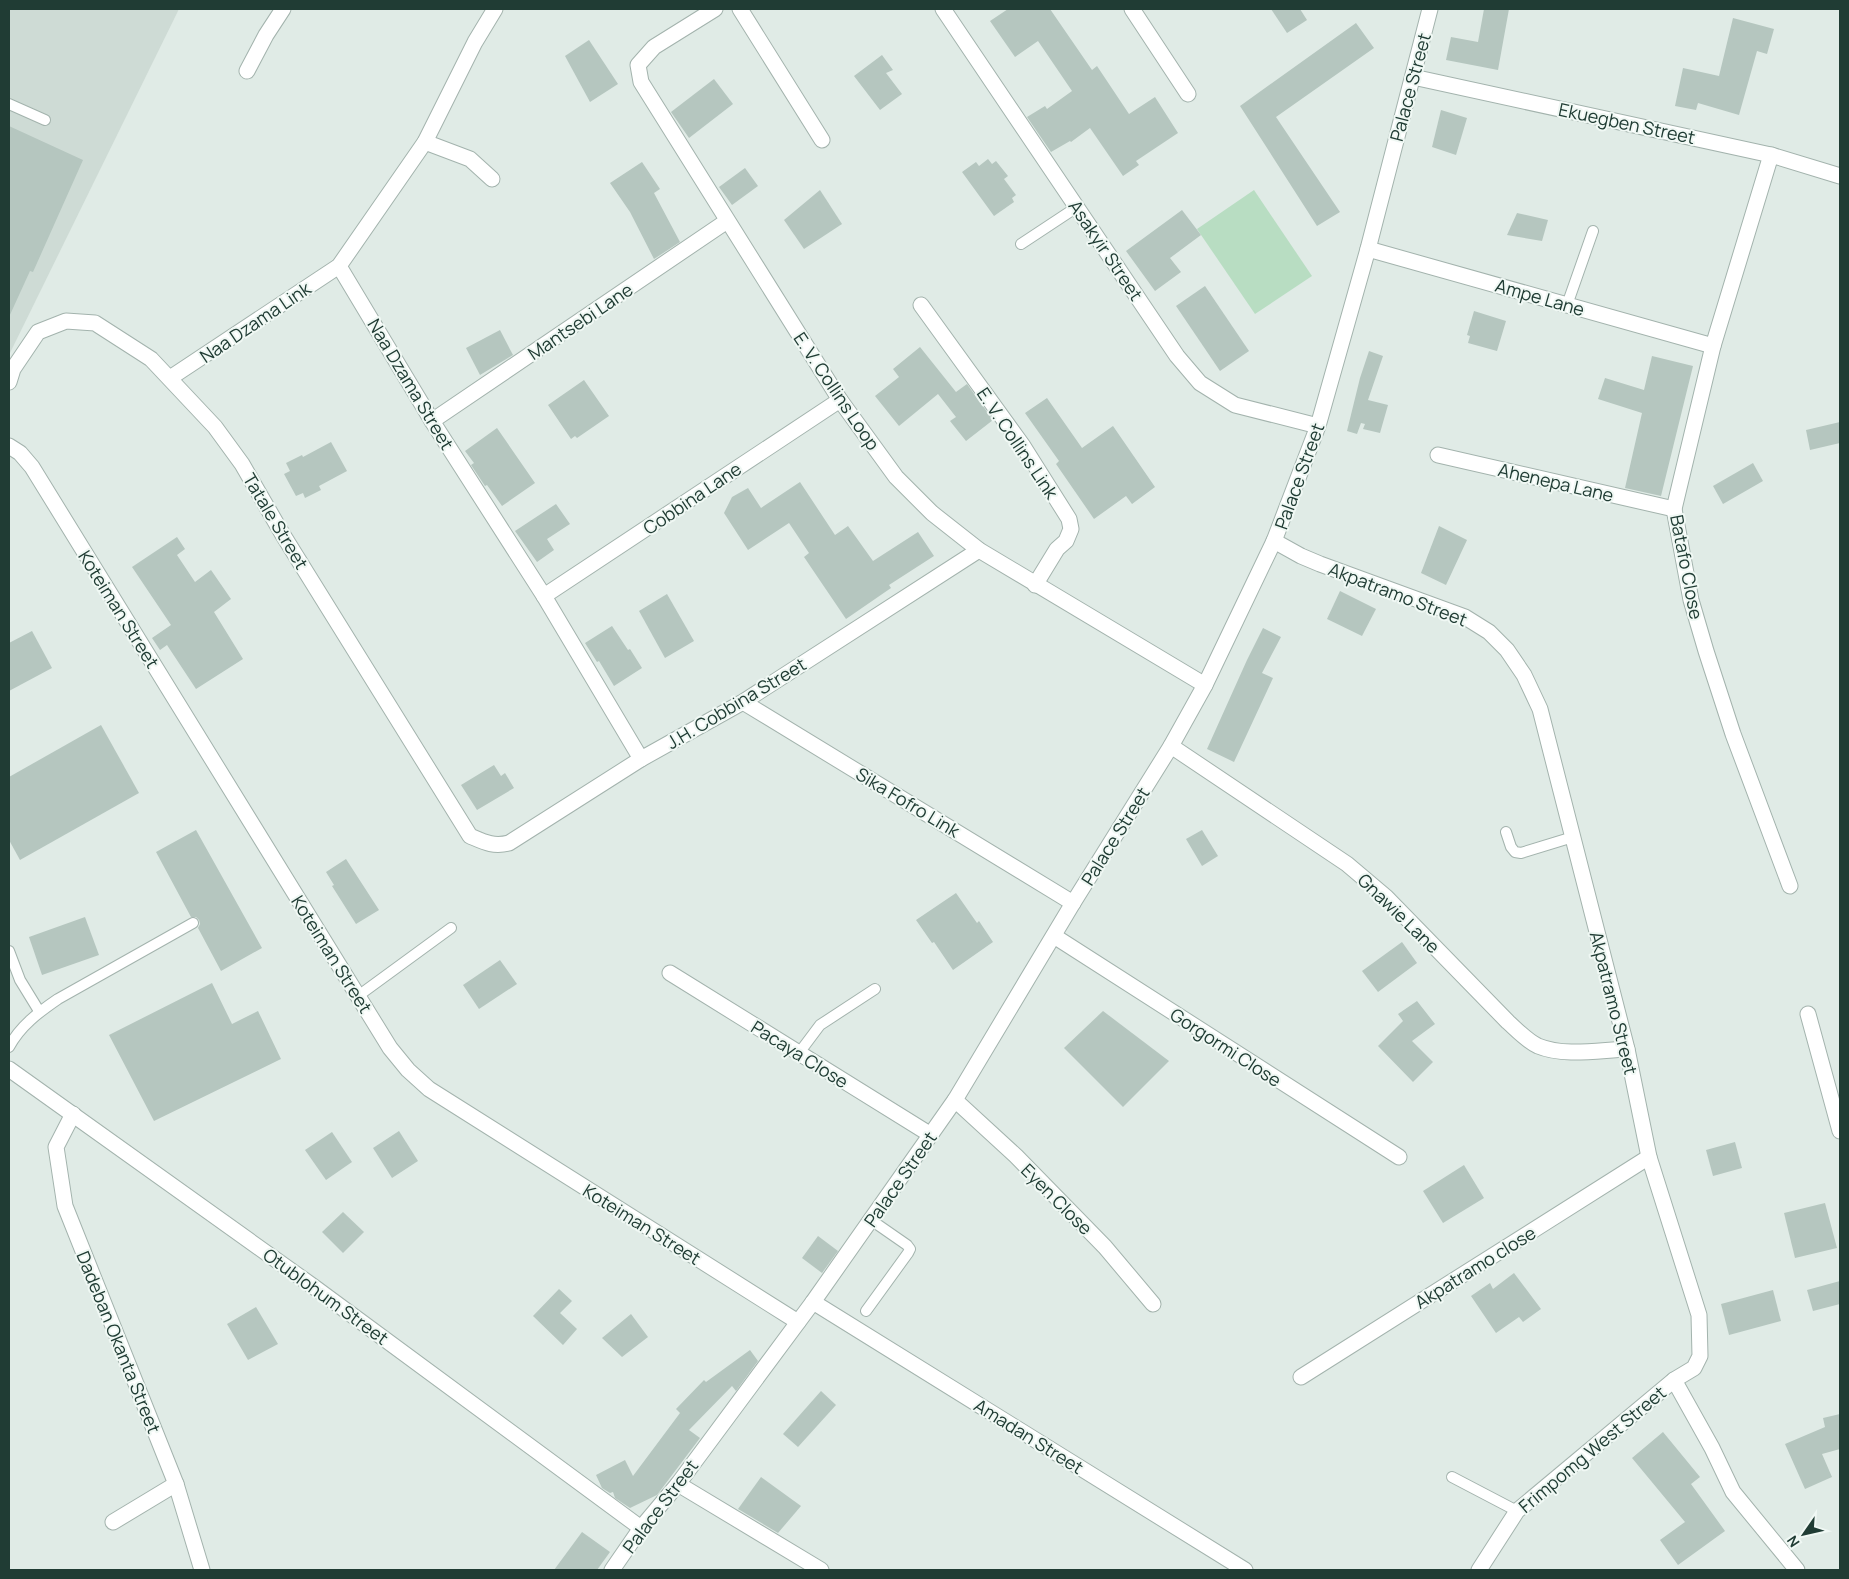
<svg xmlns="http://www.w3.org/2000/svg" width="1849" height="1579" font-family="Manrope,sans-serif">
  <rect width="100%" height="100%" fill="#e0ebe6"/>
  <path fill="#cedbd5" d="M9,9H179L9,355Z"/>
  <path fill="#b8ddc2" d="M1254,190L1312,276L1255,314L1197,229Z"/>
  <g fill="#b5c6bf">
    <path d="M1008,9H1050L1092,70L1097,66L1129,114L1155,97L1178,133L1136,161L1139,165L1123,176L1090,128L1071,142L1070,141L1051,152L1027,117L1045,106L1047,109L1072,91L1038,41L1015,57L990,21Z"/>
    <path d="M1271,9H1300L1307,20L1287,33Z"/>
    <path d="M1484,9H1509L1498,70L1446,60L1451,37L1478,42Z"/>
    <path d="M1733,18L1774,29L1767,54L1757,51L1739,115L1698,103L1696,110L1675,106L1683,68L1719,76Z"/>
    <path d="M1356,23L1374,48L1276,117L1340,212L1317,226L1240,106Z"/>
    <path d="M589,40L618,84L590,102L565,56Z"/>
    <path d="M882,55L893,70L886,73L902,94L880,110L854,76Z"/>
    <path d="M714,79L733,104L689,138L671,112Z"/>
    <path d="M1441,110L1467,118L1456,155L1432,147Z"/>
    <path d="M9,126L83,160L33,272L30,271L9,317Z"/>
    <path d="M988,159L992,164L996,161L1008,176L1004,179L1016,195L1012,198L1014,202L994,216L962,172L976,162L979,166Z"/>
    <path d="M642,162L660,189L654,193L680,242L654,259L630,212L610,183Z"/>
    <path d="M745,168L758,186L732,205L719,187Z"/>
    <path d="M820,190L842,224L804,249L784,220Z"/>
    <path d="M1182,210L1201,235L1170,258L1181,272L1155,291L1126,251Z"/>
    <path d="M1517,213L1548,220L1542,241L1507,235Z"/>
    <path d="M1205,286L1249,351L1220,371L1176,306Z"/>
    <path d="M1474,311L1506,321L1497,351L1468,343L1470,336L1467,335Z"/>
    <path d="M500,330L513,355L480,375L466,348Z"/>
    <path d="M920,347L956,392L967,384L993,420L966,441L950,421L956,417L938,394L899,426L875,396L899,377L893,369Z"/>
    <path d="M1369,351L1383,356L1368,400L1388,405L1380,433L1363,429L1365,424L1361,423L1357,434L1347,431L1360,378Z"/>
    <path d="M1652,356L1693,366L1661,496L1625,488L1642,413L1598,399L1605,378L1644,390Z"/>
    <path d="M584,380L609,416L577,438L575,436L571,439L548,405Z"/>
    <path d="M1047,398L1082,448L1113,426L1155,487L1132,504L1126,496L1094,519L1056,464L1059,461L1025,413Z"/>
    <path d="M1840,422V443L1810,450L1806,430Z"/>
    <path d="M497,428L535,483L502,506L487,485L485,486L471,465L474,463L465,451Z"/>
    <path d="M331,442L347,471L319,486L321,490L305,498L303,493L296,496L284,474L290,471L286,463L302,455L303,457Z"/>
    <path d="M1753,463L1763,481L1723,504L1713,486Z"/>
    <path d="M800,482L835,535L848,526L873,561L918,532L934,556L889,585L891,588L846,619L804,557L809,553L789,523L748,550L724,513L732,497L748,488L761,508Z"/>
    <path d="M556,504L570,524L547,539L554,550L537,562L515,531Z"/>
    <path d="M1439,526L1467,540L1446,585L1421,573Z"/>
    <path d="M177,537L185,549L177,555L195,582L211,570L231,599L214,612L243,659L196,689L167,645L160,650L152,638L171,625L132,567Z"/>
    <path d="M1340,591L1376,609L1362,636L1327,619Z"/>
    <path d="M667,594L694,641L665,658L639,611Z"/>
    <path d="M612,626L628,650L630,649L642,668L614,686L599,661L597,662L585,643Z"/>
    <path d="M1263,628L1281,637L1262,673L1273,678L1234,762L1207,749L1247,660Z"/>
    <path d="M32,631L52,668L9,691V643Z"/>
    <path d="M101,725L139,793L20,860L9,840V777Z"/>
    <path d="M494,765L501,776L505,773L514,788L477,810L461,785Z"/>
    <path d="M196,830L262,948L221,971L198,928L200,924L199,920L196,917H191L156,852Z"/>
    <path d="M1202,830L1218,856L1202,866L1186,839Z"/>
    <path d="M346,859L379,910L356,924L332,886L334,885L326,872Z"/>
    <path d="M956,893L977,923L979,921L993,942L953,970L934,942L932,943L916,920Z"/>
    <path d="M85,917L99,955L42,975L29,937Z"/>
    <path d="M1402,942L1417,963L1378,992L1362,971Z"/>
    <path d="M500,960L517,984L479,1009L463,985Z"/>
    <path d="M212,983L232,1024L258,1011L281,1059L154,1121L109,1035Z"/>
    <path d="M1417,1001L1435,1024L1412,1041L1433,1062L1413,1082L1378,1046L1403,1021L1398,1014Z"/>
    <path d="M1103,1011L1169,1061L1123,1107L1064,1048Z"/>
    <path d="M399,1131L418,1161L392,1178L373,1148Z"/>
    <path d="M332,1132L352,1162L326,1180L305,1150Z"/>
    <path d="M1735,1142L1742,1168L1713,1176L1706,1150Z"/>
    <path d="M1464,1165L1484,1198L1443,1223L1423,1191Z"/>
    <path d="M1825,1203L1837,1248L1795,1258L1784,1213Z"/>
    <path d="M343,1212L364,1232L343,1253L322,1232Z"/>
    <path d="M818,1236L838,1251L822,1273L802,1258Z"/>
    <path d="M1514,1273L1541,1309L1523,1322L1519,1317L1496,1333L1471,1296L1490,1283L1493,1289Z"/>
    <path d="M1840,1281V1304L1813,1311L1807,1290Z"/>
    <path d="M559,1289L572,1301L560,1313L577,1329L563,1345L533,1316Z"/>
    <path d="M1773,1290L1781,1321L1729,1335L1721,1304Z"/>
    <path d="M256,1307L278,1344L248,1360L227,1324Z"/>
    <path d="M631,1314L648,1337L622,1357L602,1338Z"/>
    <path d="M750,1350L758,1361L736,1391L732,1386L689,1430L700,1438L657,1495L630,1508L615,1498L613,1492L610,1493L602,1488L596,1475L625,1460L633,1476L680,1413L676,1409L704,1380L706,1382Z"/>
    <path d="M821,1391L836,1405L798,1447L783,1434Z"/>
    <path d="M1840,1414V1449L1822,1454L1832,1477L1805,1489L1785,1444L1825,1427L1823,1418Z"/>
    <path d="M1663,1432L1700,1477L1691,1484L1725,1531L1678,1565L1660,1540L1685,1522L1632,1458Z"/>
    <path d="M761,1477L801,1506L778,1533L738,1509Z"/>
    <path d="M582,1532L610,1552L597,1570H554Z"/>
  </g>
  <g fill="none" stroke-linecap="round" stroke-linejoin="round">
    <g stroke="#a3b3ad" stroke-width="12">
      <g id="service">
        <path d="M9,104L45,120"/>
        <path d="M1021,244L1077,207"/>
        <path d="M1567,305L1593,231"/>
        <path d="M1506,832L1511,847L1515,852L1521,853L1573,837"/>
        <path d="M9,951L20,980L39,1011"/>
        <path d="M358,996L451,928"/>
        <path d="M9,1047C20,1026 39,1012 58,999L193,923"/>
        <path d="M799,1053L820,1025L875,989"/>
        <path d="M866,1311L908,1253L910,1249L907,1245L871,1220"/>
        <path d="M1452,1477L1517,1511"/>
      </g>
    </g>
    <g stroke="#a3b3ad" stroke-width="17">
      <g id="minor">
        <path d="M715,9L654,47L638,65L641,82L840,400L896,477L932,513L979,550L1205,685"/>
        <path d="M740,9L822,140"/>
        <path d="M943,9L1177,356L1200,383L1235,405L1318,426"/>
        <path d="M1132,9L1188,94"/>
        <path d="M247,71L266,35L283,9"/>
        <path d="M1413,77L1771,155L1840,176"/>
        <path d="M425,142L470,159L492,179"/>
        <path d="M1771,155L1713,346L1674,509L1691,600L1706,651L1733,734L1790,886"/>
        <path d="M1368,249L1713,346"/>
        <path d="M339,266L432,421L544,596L641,759"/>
        <path d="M921,305L1023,446L1069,519L1071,529L1066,541L1057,549L1035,585"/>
        <path d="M170,378L339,266L425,142L475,42L495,9"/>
        <path d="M9,382L13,369L38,332L66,321L95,323L151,359L215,427L242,464L283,535L470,836C484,842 493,847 509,843L641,759L743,702L979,550"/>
        <path d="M432,421L727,221"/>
        <path d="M9,446L20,453L32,467L390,1048L408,1070L429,1089L798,1322"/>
        <path d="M1438,455L1674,509"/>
        <path d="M1274,541L1301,556L1320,564L1465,617L1489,632L1507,650L1524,675L1540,709L1627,1049L1649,1157L1699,1315L1700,1356L1694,1368L1674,1380L1517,1511L1479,1570"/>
        <path d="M544,596L840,400"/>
        <path d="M743,702L1073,903"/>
        <path d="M1171,746L1347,864L1386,897L1508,1022C1517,1030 1527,1041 1538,1046C1565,1057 1599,1050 1627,1049"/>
        <path d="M1054,936L1399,1157"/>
        <path d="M670,973L931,1135"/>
        <path d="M1808,1014L1840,1131"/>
        <path d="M955,1100L1016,1156L1105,1247L1153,1304"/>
        <path d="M73,1114L56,1147L65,1206L176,1484L202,1570"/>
        <path d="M813,1302L1245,1570"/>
        <path d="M1301,1377L1649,1157"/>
        <path d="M1674,1380L1712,1448L1733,1492L1797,1570"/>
        <path d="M678,1484L821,1570"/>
        <path d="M113,1522L176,1484"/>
      </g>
    </g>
    <g stroke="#a3b3ad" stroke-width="17">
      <g id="tertiary">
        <path d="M9,1069L314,1287L641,1528"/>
        <path d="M612,1570L641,1528L678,1484L813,1302L955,1100L1073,903L1171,746L1205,685L1274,541L1318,426L1368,249L1430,9"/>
      </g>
    </g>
    <use href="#service" stroke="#fff" stroke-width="10"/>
    <use href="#minor" stroke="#fff" stroke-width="15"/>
    <use href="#tertiary" stroke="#fff" stroke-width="15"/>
  </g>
  <g text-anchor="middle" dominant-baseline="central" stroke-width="4" stroke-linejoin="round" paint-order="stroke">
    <g font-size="18" fill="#203c34" stroke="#f0f8f4">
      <text transform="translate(1410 87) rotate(-75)">Palace Street</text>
      <text transform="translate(1627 123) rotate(12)">Ekuegben Street</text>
      <text transform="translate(1106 250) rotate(56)">Asakyir Street</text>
      <text transform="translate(1540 297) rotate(16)">Ampe Lane</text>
      <text transform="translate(580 321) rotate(-34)">Mantsebi Lane</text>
      <text transform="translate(255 322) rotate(-34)">Naa Dzama Link</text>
      <text transform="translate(411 384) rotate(59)">Naa Dzama Street</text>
      <text transform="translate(837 391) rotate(56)">E. V. Collins Loop</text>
      <text transform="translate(1018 443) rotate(56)">E. V. Collins Link</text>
      <text transform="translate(1299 476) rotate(-70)">Palace Street</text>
      <text transform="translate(1556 482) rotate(13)">Ahenepa Lane</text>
      <text transform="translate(692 498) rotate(-34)">Cobbina Lane</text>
      <text transform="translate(276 521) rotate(59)">Tatale Street</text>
      <text transform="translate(1687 567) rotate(79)">Batafo Close</text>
      <text transform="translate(1398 594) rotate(21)">Akpatramo Street</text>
      <text transform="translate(119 609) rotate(58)">Koteiman Street</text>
      <text transform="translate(736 703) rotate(-31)">J.H. Cobbina Street</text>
      <text transform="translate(908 802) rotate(31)">Sika Fofro Link</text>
      <text transform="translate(1115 836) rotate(-58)">Palace Street</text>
      <text transform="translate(1399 913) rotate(44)">Gnawie Lane</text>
      <text transform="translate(332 954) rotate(58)">Koteiman Street</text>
      <text transform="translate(1614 1003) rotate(76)">Akpatramo Street</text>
      <text transform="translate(1226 1047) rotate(33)">Gorgormi Close</text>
      <text transform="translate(800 1054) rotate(32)">Pacaya Close</text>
      <text transform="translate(900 1179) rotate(-55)">Palace Street</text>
      <text transform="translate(1057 1199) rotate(45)">Eyen Close</text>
      <text transform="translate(642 1224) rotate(32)">Koteiman Street</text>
      <text transform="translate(1475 1267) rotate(-32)">Akpatramo close</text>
      <text transform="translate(326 1296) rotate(36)">Otublohum Street</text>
      <text transform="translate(119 1342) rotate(68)">Dadeban Okanta Street</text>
      <text transform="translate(1029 1436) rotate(32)">Amadan Street</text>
      <text transform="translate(1592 1449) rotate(-40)">Frimpomg West Street</text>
      <text transform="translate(660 1506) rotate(-53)">Palace Street</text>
    </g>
  </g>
  <rect width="1849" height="1579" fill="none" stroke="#203c34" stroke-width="20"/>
  <g transform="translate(1804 1534) rotate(236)" stroke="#f0f8f4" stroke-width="4" paint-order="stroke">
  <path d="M0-4L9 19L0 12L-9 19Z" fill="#203c34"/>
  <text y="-8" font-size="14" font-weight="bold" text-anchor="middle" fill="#203c34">N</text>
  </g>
</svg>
